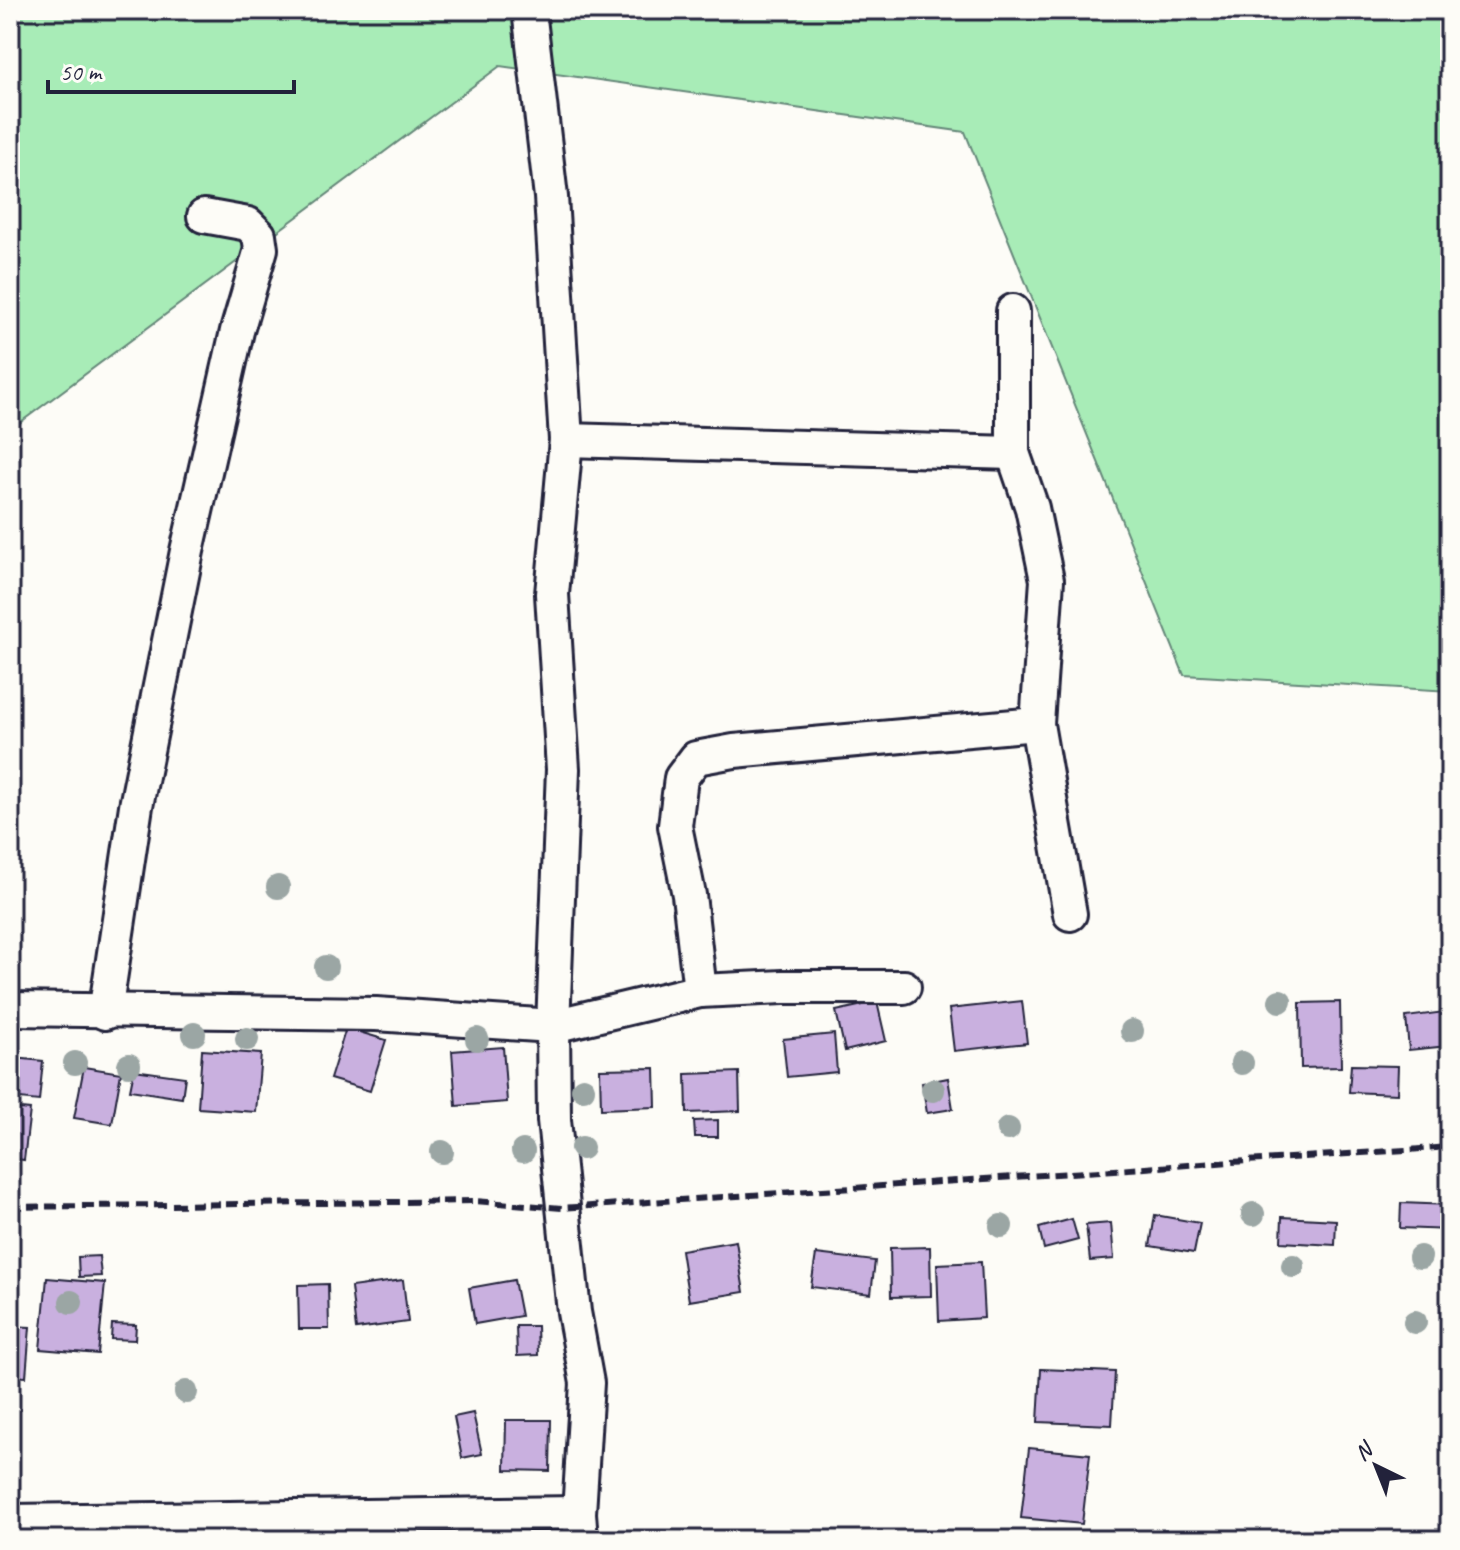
<svg xmlns="http://www.w3.org/2000/svg" width="1460" height="1550" font-family="Caveat,sans-serif">
  <rect width="100%" height="100%" fill="#fdfcf7"/>
  <filter id="ink" filterUnits="userSpaceOnUse"><feTurbulence type="fractalNoise" baseFrequency=".0125" numOctaves="2"/><feDisplacementMap in="SourceGraphic" scale="16" xChannelSelector="R" yChannelSelector="G"/><feConvolveMatrix kernelMatrix="1 2 1 2 8 2 1 2 1" color-interpolation-filters="sRGB"/></filter>
  <g filter="url(#ink)">
    <path fill="#a8ecb7" stroke="#658779" stroke-width="2" d="M10,10H1450V691L1184,675L965,132L500,66L10,430Z"/>
    <g fill="#c9b0df" stroke="#22223b" stroke-width="2">
      <path d="M1022,1001L1027,1043L954,1051L949,1009Z"/>
      <path d="M877,1002L886,1041L845,1051L836,1011Z"/>
      <path d="M1340,1002L1341,1067L1301,1068L1300,1003Z"/>
      <path d="M1444,1012L1448,1046L1409,1050L1406,1017Z"/>
      <path d="M346,1028L386,1040L370,1091L330,1079Z"/>
      <path d="M834,1034L837,1072L787,1077L783,1039Z"/>
      <path d="M503,1047L507,1102L456,1106L452,1051Z"/>
      <path d="M202,1050L261,1054L256,1112L198,1108Z"/>
      <path d="M14,1058L43,1061L39,1101L10,1098Z"/>
      <path d="M1351,1065L1398,1066L1397,1094L1349,1092Z"/>
      <path d="M84,1067L121,1073L112,1124L74,1118Z"/>
      <path d="M655,1068L656,1107L601,1109L600,1069Z"/>
      <path d="M134,1070L185,1077L182,1098L130,1090Z"/>
      <path d="M739,1072L740,1111L687,1113L686,1074Z"/>
      <path d="M948,1078L953,1109L927,1113L922,1083Z"/>
      <path d="M10,1108L30,1110L24,1160L10,1158Z"/>
      <path d="M718,1120V1137H695L694,1121Z"/>
      <path d="M1401,1203L1450,1205V1230L1400,1228Z"/>
      <path d="M1155,1215L1200,1223L1194,1253L1150,1246Z"/>
      <path d="M1282,1217L1336,1220L1335,1245L1281,1242Z"/>
      <path d="M1072,1219L1078,1240L1044,1249L1039,1228Z"/>
      <path d="M1111,1223L1114,1259L1090,1261L1086,1225Z"/>
      <path d="M736,1241L744,1292L689,1301L681,1250Z"/>
      <path d="M930,1247L931,1296L891,1297L890,1248Z"/>
      <path d="M816,1254L875,1261L871,1294L811,1287Z"/>
      <path d="M99,1256L101,1276L79,1277L78,1257Z"/>
      <path d="M981,1262L984,1318L939,1321L937,1264Z"/>
      <path d="M47,1278L105,1283L98,1354L40,1349Z"/>
      <path d="M403,1280L408,1322L356,1329L351,1287Z"/>
      <path d="M514,1280L521,1316L475,1324L469,1288Z"/>
      <path d="M328,1284L329,1329H299L298,1285Z"/>
      <path d="M112,1324L136,1325L135,1340L111,1339Z"/>
      <path d="M10,1326L30,1327L26,1377L10,1376Z"/>
      <path d="M516,1326H537L538,1355L517,1356Z"/>
      <path d="M1041,1369L1115,1372L1112,1425L1038,1422Z"/>
      <path d="M473,1413L482,1454L462,1458L454,1417Z"/>
      <path d="M506,1420H551L550,1471L505,1470Z"/>
      <path d="M1029,1448L1090,1454L1082,1524L1021,1518Z"/>
      <path d="M358,1532L429,1533V1540H358Z"/>
    </g>
    <g fill="none" stroke-linecap="round" stroke-linejoin="round">
      <g stroke="#22223b" stroke-width="38">
        <g id="minor">
          <path d="M529,10L551,197L566,440L552,594L563,769L553,1026L554,1120L574,1312L587,1383L579,1513L581,1540"/>
          <path d="M1013,311V453L1032,508L1047,580L1037,724L1070,914"/>
          <path d="M566,440L1013,453"/>
          <path d="M700,991L689,895L675,826L681,778L696,758L734,751L1037,724"/>
          <path d="M10,1009L376,1014L553,1026L700,991L783,987H904"/>
          <path d="M105,1013L136,806L187,551L237,331L261,249L259,235L248,224L204,216"/>
          <path d="M10,1521L579,1513"/>
        </g>
      </g>
      <use href="#minor" stroke="#fdfcf7" stroke-width="32"/>
      <path stroke="#22223b" stroke-width="6" stroke-dasharray="12 6" stroke-linecap="butt" d="M10,1207L475,1201L562,1208L1450,1147"/>
    </g>
    <g fill="#9ba6a4">
      <circle cx="278" cy="887" r="12"/>
      <circle cx="326" cy="967" r="12"/>
      <circle cx="1280" cy="1001" r="12"/>
      <circle cx="1132" cy="1031" r="12"/>
      <circle cx="194" cy="1034" r="12"/>
      <circle cx="247" cy="1039" r="12"/>
      <circle cx="477" cy="1039" r="12"/>
      <circle cx="75" cy="1063" r="12"/>
      <circle cx="1242" cy="1063" r="12"/>
      <circle cx="129" cy="1065" r="12"/>
      <circle cx="583" cy="1089" r="12"/>
      <circle cx="933" cy="1090" r="12"/>
      <circle cx="1008" cy="1129" r="12"/>
      <circle cx="582" cy="1148" r="12"/>
      <circle cx="523" cy="1151" r="12"/>
      <circle cx="442" cy="1152" r="12"/>
      <circle cx="1253" cy="1214" r="12"/>
      <circle cx="1001" cy="1226" r="12"/>
      <circle cx="1420" cy="1257" r="12"/>
      <circle cx="1293" cy="1266" r="12"/>
      <circle cx="71" cy="1302" r="12"/>
      <circle cx="1415" cy="1322" r="12"/>
      <circle cx="186" cy="1392" r="12"/>
    </g>
  </g>
  <rect width="1460" height="1550" fill="none" stroke="#fdfcf7" stroke-width="40"/>
  <rect x="20" y="20" width="1420" height="1510" fill="none" stroke="#22223b" stroke-width="3" filter="url(#ink)"/>
  <g transform="translate(1376 1466) rotate(317)" stroke="#fdfcf7" stroke-width="6" paint-order="stroke">
  <path d="M0-6L14 30L0 20L-14 30Z" fill="#22223b"/>
  <text y="-12" font-size="22" font-weight="bold" text-anchor="middle" fill="#22223b">N</text>
  </g>
  <path d="M48 80v12h246v-12" fill="none" stroke="#22223b" stroke-width="4"/>
  <text x="60" y="80" font-size="24" fill="#22223b" stroke="#fdfcf7" stroke-width="6" paint-order="stroke">50 m</text>
</svg>
